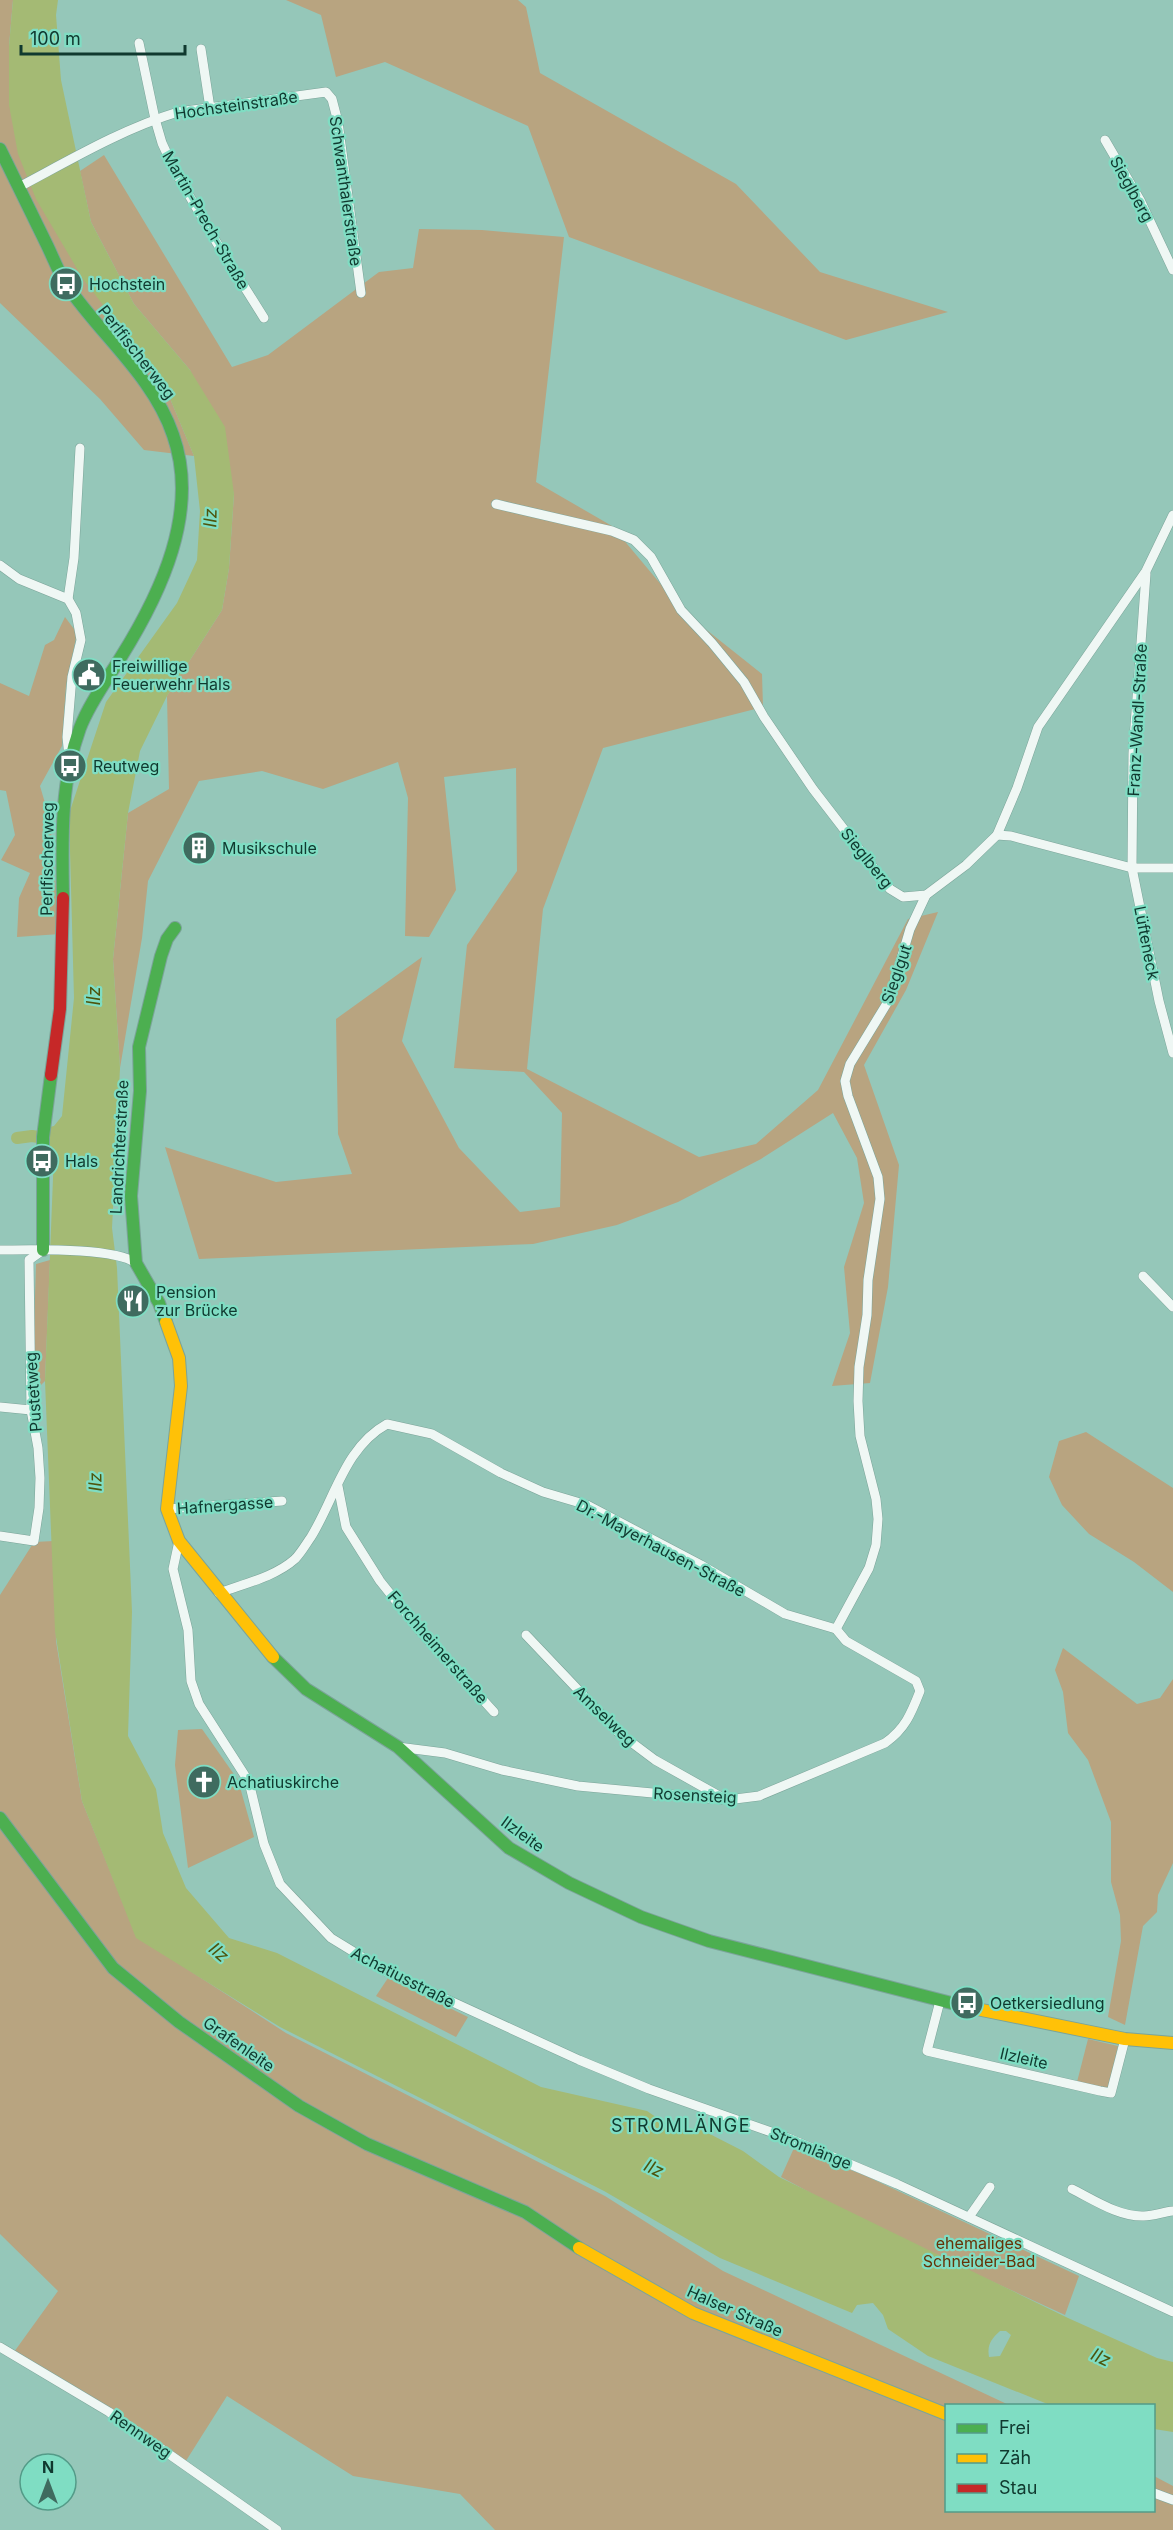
<svg xmlns="http://www.w3.org/2000/svg" width="1173" height="2530" font-family="Inter,sans-serif">
  <rect width="100%" height="100%" fill="#95c7b9"/>
  <g fill="#b8a480">
    <path d="M0,0H13L9,46L126,334L164,384L194,456L144,450L100,399L0,303Z"/>
    <path d="M286,0H518L526,7L540,73L736,184L820,272L948,312L846,340L569,237L528,126L385,62L336,77L321,15Z"/>
    <path d="M104,155L232,367L268,355L379,272L413,268L419,229L482,230L564,237L536,482L612,526L684,612L762,674L763,707L603,748L543,909L527,1069L699,1157L756,1144L818,1090L908,919L938,912L906,990L864,1065L899,1165L888,1287L870,1383L832,1386L850,1333L844,1267L864,1203L857,1158L833,1113L761,1159L678,1202L617,1225L533,1244L199,1259L165,1147L276,1182L352,1174L338,1134L336,1019L422,957L402,1041L459,1148L520,1212L560,1207L562,1113L524,1072L454,1068L467,945L517,871L516,768L444,777L456,890L429,937L405,936L408,798L398,762L323,789L262,771L199,781L148,881L142,938L120,1068L113,959L128,813L169,789L167,696L222,610L229,568L234,494L190,370L134,304L91,222L80,171Z"/>
    <path d="M65,617L77,633L66,686L62,746L40,786L50,820L60,934L17,937L19,898L30,873L1,860L15,835L6,791L0,790V683L29,696L45,645L54,640Z"/>
    <path d="M50,1260L45,1381L32,1394L36,1264Z"/>
    <path d="M1086,1432L1173,1488V1592L1134,1562L1089,1534L1062,1505L1049,1477L1059,1441Z"/>
    <path d="M54,1541L56,1641L82,1801L136,1936L286,2033L605,2196L723,2271L1009,2405L946,2406V2510H1154V2476L1173,2486V2530H495L460,2494L353,2476L227,2396L184,2464L14,2352L58,2291L0,2234V1595L34,1542Z"/>
    <path d="M1063,1648L1137,1704L1160,1698L1173,1679V1863L1158,1895L1157,1912L1143,1926L1125,2025L1108,2017L1121,1941L1120,1915L1111,1882V1822L1088,1760L1068,1733L1063,1692L1055,1670Z"/>
    <path d="M202,1729L238,1780L254,1837L188,1868L175,1765L178,1730Z"/>
    <path d="M388,1978L468,2017L456,2037L376,1996Z"/>
    <path d="M1088,2039L1118,2046L1108,2090L1077,2082Z"/>
    <path d="M794,2148L866,2176L1079,2276L1065,2315L876,2228L781,2177Z"/>
  </g>
  <path fill="#a4ba74" fill-rule="evenodd" d="M13,0H58L56,15L61,80L91,222L134,304L190,370L225,427L234,494L229,568L222,610L167,696L140,751L128,813L113,959L120,1068L112,1228L117,1268L132,1612L128,1736L156,1789L163,1833L186,1888L229,1938L277,1953L541,2087L647,2111L675,2130L698,2128L743,2151L779,2177L1068,2318L1157,2358L1173,2362V2432L1154,2429V2406L1050,2405L928,2356L888,2329L883,2315L873,2303L857,2305L852,2313L720,2258L604,2191L280,2027L136,1938L82,1801L55,1631L45,1381L54,1153L44,1148L45,1128L54,1126L62,1116L74,998L69,814L106,702L177,603L197,560L200,511L194,456L164,384L83,279L36,199L18,154L9,105V46ZM1000,2331H1006L1011,2335L1000,2356L989,2357C987,2345 991,2339 1000,2331Z"/>
  <g fill="none" stroke-linecap="round" stroke-linejoin="round">
    <path stroke="#a4ba74" stroke-width="12" d="M17,1138L32,1136L51,1139"/>
    <g stroke="#7ba499" stroke-width="10">
      <g id="street">
        <path d="M139,43L155,119L162,143L175,171L215,240L264,318"/>
        <path d="M201,49L210,108"/>
        <path d="M1105,140L1140,200L1173,270"/>
        <path d="M19,187C70,160 122,129 178,112L326,92L332,99L338,122L361,293"/>
        <path d="M496,504L612,531L634,540L651,557L681,610L712,643L744,682L764,717L813,789L890,889L903,897L926,895L966,865L997,835L1017,788L1038,727L1146,571L1173,515"/>
        <path d="M0,565L19,579L68,599L76,613L81,640L72,677L67,737L69,757"/>
        <path d="M1146,574L1133,753L1132,868L1159,1001L1173,1053"/>
        <path d="M68,599L74,558L80,448"/>
        <path d="M997,835L1011,836L1132,868H1173"/>
        <path d="M0,1250C30,1250 113,1247 136,1263"/>
        <path d="M1143,1276L1173,1307"/>
        <path d="M0,1407L31,1410"/>
        <path d="M338,1486L346,1527L380,1581L419,1630L494,1712"/>
        <path d="M167,1509L282,1501"/>
        <path d="M0,1536L34,1541L39,1508L40,1478L38,1448L31,1410L29,1260L43,1250"/>
        <path d="M179,1541L173,1569L188,1630L191,1681L199,1704L249,1782L264,1844L280,1884L331,1938L385,1971L579,2060L649,2089L788,2138L897,2184L1173,2312"/>
        <path d="M219,1593C243,1584 275,1577 295,1559C301,1553 306,1544 311,1537C335,1498 345,1447 387,1424L432,1434L501,1473L543,1492L587,1505L701,1565L785,1614L836,1629"/>
        <path d="M836,1629L869,1568L876,1545L878,1519L876,1499L860,1436L858,1401L859,1367L867,1315L868,1280L880,1199L878,1177L848,1096L845,1081L850,1064L889,1000L910,929L926,895"/>
        <path d="M526,1635L619,1733L655,1760L721,1797"/>
        <path d="M398,1747L445,1753L502,1770L578,1786L727,1800L759,1796L885,1743C905,1729 911,1714 920,1691L916,1681L846,1641L836,1629"/>
        <path d="M940,2001L927,2051L1100,2091L1111,2093L1125,2039"/>
        <path d="M1072,2189C1094,2200 1119,2217 1144,2216C1154,2216 1163,2212 1173,2211"/>
        <path d="M969,2217L990,2187"/>
        <path d="M0,2347L109,2412L277,2530"/>
        <path d="M1154,2493L1173,2500"/>
      </g>
    </g>
    <g stroke="#7ba499" stroke-width="14">
      <g id="fast">
        <path d="M0,149C15,180 31,212 46,243C53,257 59,274 68,287C102,336 154,378 173,435C200,511 161,593 121,657C107,680 90,702 80,728C60,783 62,840 63,898"/>
        <path d="M43,1250V1137L51,1075"/>
        <path d="M166,1322L159,1303L136,1263L131,1196L140,1091L139,1047L161,956L167,939L175,928"/>
        <path d="M273,1657L306,1689L398,1747L509,1848L569,1883L641,1917L709,1941L967,2007"/>
        <path d="M0,1818L113,1968L179,2022L299,2106L367,2144L525,2212L579,2248"/>
      </g>
    </g>
    <g stroke="#7ba499" stroke-width="14">
      <g id="slow">
        <path d="M166,1322L179,1358L181,1386L167,1509L179,1541L273,1657"/>
        <path d="M967,2007L1125,2039L1173,2043"/>
        <path d="M579,2248L693,2313L946,2414"/>
      </g>
    </g>
    <g stroke="#7ba499" stroke-width="14">
      <path id="jam" d="M51,1075L60,1009L63,898"/>
    </g>
    <use href="#street" stroke="#eff7f4" stroke-width="9"/>
    <use href="#fast" stroke="#4caf50" stroke-width="12"/>
    <use href="#slow" stroke="#ffc107" stroke-width="12"/>
    <use href="#jam" stroke="#c62828" stroke-width="12"/>
  </g>
  <defs>
    <g id="bus-disc" transform="scale(1.725)"><circle r="9.5" fill="#3f6b5f" stroke="#7fddc3"/><path d="M-5-6H5V4H4V6H2V4H-2V6H-4V4H-5ZM-3.5-4V0h7V-4ZM-3.5 1.2v1.5H-2V1.2ZM2 1.2v1.5H3.5V1.2Z" fill="#fff"/></g>
    <g id="civic-disc" transform="scale(1.725)"><circle r="9.5" fill="#3f6b5f" stroke="#7fddc3"/><path d="M-.6-6.5H3V-4.5H.6V-3L4-1V1h2V6H-6V1h2V-1L-.6-3ZM-1.2 2.5V6h2.4V2.5Z" fill="#fff"/></g>
    <g id="building-disc" transform="scale(1.725)"><circle r="9.5" fill="#3f6b5f" stroke="#7fddc3"/><path d="M-4-6H4V6H1V3H-1V6H-4ZM-2.5-4.3h1.7v1.8h-1.7ZM.8-4.3h1.7v1.8H.8ZM-2.5-1h1.7V.8h-1.7ZM.8-1h1.7V.8H.8Z" fill="#fff"/></g>
    <g id="restaurant-disc" transform="scale(1.725)"><circle r="9.5" fill="#3f6b5f" stroke="#7fddc3"/><path d="M-5-6h1v4h1v-4h1v4h1v-4h1v5L-1.5 .5V6h-2V.5L-5-1ZM5-6V6H3V1.5H1.5Q1.5-4 5-6Z" fill="#fff"/></g>
    <g id="church-disc" transform="scale(1.725)"><circle r="9.5" fill="#3f6b5f" stroke="#7fddc3"/><path d="M-1.2-6h2.4v3.5h3.3v2.4h-3.3V6h-2.4V-.1h-3.3v-2.4h3.3Z" fill="#fff"/></g>
  </defs>
  <g fill-rule="evenodd">
    <use href="#bus-disc" x="66" y="284"/>
    <use href="#civic-disc" x="89" y="675"/>
    <use href="#bus-disc" x="70" y="766"/>
    <use href="#building-disc" x="199" y="848"/>
    <use href="#bus-disc" x="42" y="1161"/>
    <use href="#restaurant-disc" x="133" y="1301"/>
    <use href="#church-disc" x="204" y="1782"/>
    <use href="#bus-disc" x="967" y="2003"/>
  </g>
  <g text-anchor="middle" dominant-baseline="central" stroke-width="4.5" stroke-linejoin="round" paint-order="stroke">
    <g font-size="16" fill="#10392f" stroke="#7fddc3">
      <text transform="translate(236 105) rotate(-8)">Hochsteinstraße</text>
      <text transform="translate(1132 189) rotate(61)">Sieglberg</text>
      <text transform="translate(346 191) rotate(82)">Schwanthalerstraße</text>
      <text transform="translate(206 220) rotate(60)">Martin-Prech-Straße</text>
      <text transform="translate(137 352) rotate(52)">Perlfischerweg</text>
      <text transform="translate(1137 720) rotate(-87)">Franz-Wandl-Straße</text>
      <text transform="translate(867 858) rotate(51)">Sieglberg</text>
      <text transform="translate(47 859) rotate(-89)">Perlfischerweg</text>
      <text transform="translate(1147 943) rotate(79)">Lüfteneck</text>
      <text transform="translate(896 974) rotate(-71)">Sieglgut</text>
      <text transform="translate(119 1147) rotate(-87)">Landrichterstraße</text>
      <text transform="translate(33 1392) rotate(-94)">Pustetweg</text>
      <text transform="translate(225 1505) rotate(-4)">Hafnergasse</text>
      <text transform="translate(661 1548) rotate(28)">Dr.-Mayerhausen-Straße</text>
      <text transform="translate(438 1647) rotate(49)">Forchheimerstraße</text>
      <text transform="translate(605 1716) rotate(44)">Amselweg</text>
      <text transform="translate(695 1795) rotate(3)">Rosensteig</text>
      <text transform="translate(523 1834) rotate(36)">Ilzleite</text>
      <text transform="translate(403 1977) rotate(27)">Achatiusstraße</text>
      <text transform="translate(239 2044) rotate(35)">Grafenleite</text>
      <text transform="translate(1024 2058) rotate(13)">Ilzleite</text>
      <text transform="translate(811 2148) rotate(22)">Stromlänge</text>
      <text transform="translate(735 2311) rotate(24)">Halser Straße</text>
      <text transform="translate(141 2434) rotate(35)">Rennweg</text>
    </g>
    <g font-size="16" fill="#10392f" stroke="#7fddc3" text-anchor="start">
      <text x="89" y="284">Hochstein</text>
      <text x="112" y="666">Freiwillige<tspan x="112" dy="18">Feuerwehr Hals</tspan></text>
      <text x="93" y="766">Reutweg</text>
      <text x="222" y="848">Musikschule</text>
      <text x="65" y="1161">Hals</text>
      <text x="156" y="1292">Pension<tspan x="156" dy="18">zur Brücke</tspan></text>
      <text x="227" y="1782">Achatiuskirche</text>
      <text x="990" y="2003">Oetkersiedlung</text>
    </g>
    <g font-size="16" fill="#663206" stroke="#7fddc3">
      <text x="979" y="2243">ehemaliges<tspan x="979" dy="18">Schneider-Bad</tspan></text>
    </g>
    <g font-size="18" font-style="italic" fill="#4e540c" stroke="#7fddc3">
      <text transform="translate(210 518) rotate(-89)">Ilz</text>
      <text transform="translate(93 996) rotate(-90)">Ilz</text>
      <text transform="translate(95 1482) rotate(-91)">Ilz</text>
      <text transform="translate(219 1952) rotate(41)">Ilz</text>
      <text transform="translate(654 2168) rotate(25)">Ilz</text>
      <text transform="translate(1101 2357) rotate(25)">Ilz</text>
    </g>
    <g font-size="18" letter-spacing="1.5" fill="#10392f" stroke="#7fddc3">
      <text x="681" y="2125">STROMLÄNGE</text>
    </g>
  </g>
  <rect x="945" y="2404" width="210" height="108" fill="#7fddc3" stroke="#539b88" stroke-width="1.5"/>
  <rect x="957" y="2424" width="30" height="9" fill="#4caf50" stroke="#539b88" stroke-width="1.5"/>
  <text x="999" y="2434" font-size="18" fill="#10392f">Frei</text>
  <rect x="957" y="2454" width="30" height="9" fill="#ffc107" stroke="#539b88" stroke-width="1.5"/>
  <text x="999" y="2464" font-size="18" fill="#10392f">Zäh</text>
  <rect x="957" y="2484" width="30" height="9" fill="#c62828" stroke="#539b88" stroke-width="1.5"/>
  <text x="999" y="2494" font-size="18" fill="#10392f">Stau</text>
  <g transform="translate(48 2482)"><circle r="28" fill="#7fddc3" stroke="#539b88" stroke-width="1.5"/>
  <path d="M0-4.5L10 22L0 15L-10 22Z" fill="#3f6b5f"/>
  <text y="-9" font-size="16" font-weight="bold" text-anchor="middle" fill="#10392f">N</text>
  </g>
  <path d="M21 45v9h164v-9" fill="none" stroke="#10392f" stroke-width="3"/>
  <text x="30" y="45" font-size="18" fill="#10392f" stroke="#7fddc3" stroke-width="4.5" paint-order="stroke">100 m</text>
</svg>
